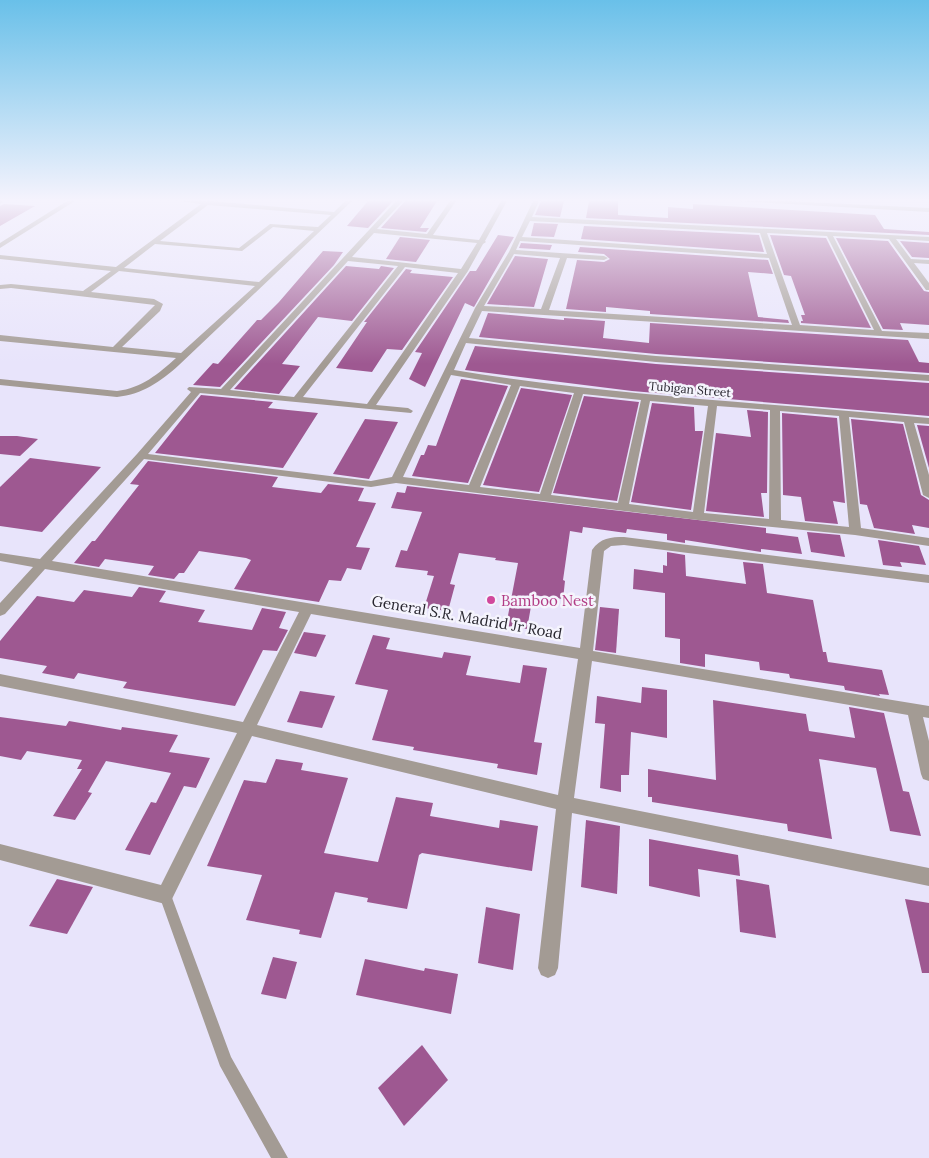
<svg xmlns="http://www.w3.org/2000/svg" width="929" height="1158" font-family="Lora,serif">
  <rect width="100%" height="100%" fill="#e8e4fb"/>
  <g fill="#9e5891">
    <path d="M368,201H393L368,228L347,226Z"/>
    <path d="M405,201H437L420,228H429L426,232L381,228Z"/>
    <path d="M541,201H564L560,217L535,215Z"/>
    <path d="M589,201H618V215L668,218V207L693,209V204L875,215L884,229L929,232V235L586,218Z"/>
    <path d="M4,204L35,206L0,226V206Z"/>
    <path d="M534,223L558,224L554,237L531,236Z"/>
    <path d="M584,226L759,235L764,252L581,239Z"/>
    <path d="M498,235L514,237L474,307L465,303L425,387L409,379L422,353L415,352L470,271H476Z"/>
    <path d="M770,235L826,238L871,328L801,323V321H803L801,315H805L791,276L784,275Z"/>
    <path d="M400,237L430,240L416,262L386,259Z"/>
    <path d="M836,238L888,241L924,291L929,292V325L900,323L903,330L883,329Z"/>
    <path d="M900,241L929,243V258L912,257Z"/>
    <path d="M521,243L552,245L550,250L519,248Z"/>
    <path d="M580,247L768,260L773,274L748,272L758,317L788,320L789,323L650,314V311L606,307V312L566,309L577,260L604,262L610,259L604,254L578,252Z"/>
    <path d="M323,251L343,252L334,265L220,387L193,385L213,363L218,364L257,320H261L279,302Z"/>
    <path d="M515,256L548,259L534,307L487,304Z"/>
    <path d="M346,266L379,269L381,266L394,268L352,321L318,317L282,364L300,366L279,394L234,389Z"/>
    <path d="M406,269L412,270L410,273L453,277L402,350L387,349L372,372L336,368L367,322H364Z"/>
    <path d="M488,313L564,320V318L605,321L603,338L649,343L650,323L908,340L919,362L929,363V373L656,354L479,337Z"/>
    <path d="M475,346L656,364L929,383V416L632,391L465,370Z"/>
    <path d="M461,379L508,386L468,483L412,476L421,455H424L428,445L436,446Z"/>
    <path d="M521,388L572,395L539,492L483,485Z"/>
    <path d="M201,395L273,402L268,408L318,413L283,468L155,453Z"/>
    <path d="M584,396L639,402L617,501L553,493Z"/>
    <path d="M652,403L694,407L695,431H703L691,510L631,502Z"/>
    <path d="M747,410L768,412L767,493H761L764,517L706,511L716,433L751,437Z"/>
    <path d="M782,413L837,418L845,503L833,501L838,524L805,521L801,497L783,495Z"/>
    <path d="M365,419L398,422L369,479L333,474Z"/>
    <path d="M851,419L903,424L921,495L929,500V528L912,525L915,534L874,528L867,505L860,504Z"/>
    <path d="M917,425L929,426V468Z"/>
    <path d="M0,436H17L38,439L20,456L0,454Z"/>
    <path d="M30,458L101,467L42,532L0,526V487Z"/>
    <path d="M148,461L278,477L272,487L321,493L328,484L364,488L358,501L376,503L356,547L370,548L361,570L347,568L341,581L329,580L319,602L234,589L251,560L246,558L199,551L184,573H179L174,579L148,575L154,566L105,559L99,567L74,563L92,541H95L139,485L130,484Z"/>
    <path d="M407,486L766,528V533L798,537L802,554L761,549V552L685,540V543L667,540V534L627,529L626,533L583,527L582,533L570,531L563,580L565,581L563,599L533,595L527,629L506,626L518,563L495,560L496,558L459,553L450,584L455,585L448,611L424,608L434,576L427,575L428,571L395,567L401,550L407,551L422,512L391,508L397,492L405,493Z"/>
    <path d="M807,532L840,535L845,557L811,552Z"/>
    <path d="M878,540L919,546L926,565L900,562L902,567L883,565Z"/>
    <path d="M667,552L685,555L686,576L746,584L743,562L763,564L767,593L813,600L823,652H826L828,662L882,670L889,695L879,694L880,696L845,690L844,686L790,678L789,674L760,670L759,662L705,654V667L680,663V639L665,637V593L633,589L634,569L663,573V565L667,566Z"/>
    <path d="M139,587L166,591L159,602L205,610L198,622L252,630L262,608L286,612L279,628L288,630L277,651L263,650L235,706L123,688L127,682L78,673L74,679L42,673L47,666L0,658V641L37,596L74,602L84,590L132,597Z"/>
    <path d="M600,607L619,609L616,653L595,650Z"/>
    <path d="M304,632L326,635L316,657L294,653Z"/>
    <path d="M373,635L390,638L386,649L442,658L444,652L471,656L466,675L520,683L523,665L547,668L534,742L542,743L537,775L497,768L498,764L413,750L414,747L372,740L388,690L355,684Z"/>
    <path d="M642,687L667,690V738L631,732L629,775H621V792L600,788L605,724L595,723L597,696L641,703Z"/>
    <path d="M300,691L335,696L322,728L287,722Z"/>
    <path d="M713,700L806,714L809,731L855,738L849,707L884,713L903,791L909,792L921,836L890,831L876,768L819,759L832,839L788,831L787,824L652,802V797H648V769L716,780Z"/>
    <path d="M0,717L66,726L69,721L121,730L122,727L178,735L169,752L210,758L196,788L184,786L150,855L125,850L151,802L156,803L171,773L106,761L88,792L92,793L75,820L53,816L82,769H77L82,760L27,751L21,760L0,756Z"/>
    <path d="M276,759L303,763L301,770L348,778L324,853L378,862L396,797L433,803L430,816L499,828L500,820L538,826L532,871L422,853L419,855L407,909L367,902L368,898L335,892L321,938L299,934L300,930L246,920L262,875L207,866L244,780L266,783Z"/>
    <path d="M586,820L620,826L617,894L581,887Z"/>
    <path d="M649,839L738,855L740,876L698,869L700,897L649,886Z"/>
    <path d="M57,879L93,887L67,934L29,926Z"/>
    <path d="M736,879L769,885L776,938L740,932Z"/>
    <path d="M905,899L929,903V973H922Z"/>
    <path d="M486,907L520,914L513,970L478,963Z"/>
    <path d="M273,957L297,962L286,999L261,994Z"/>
    <path d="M365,959L424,971L425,968L458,974L451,1014L356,995Z"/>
    <path d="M422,1045L448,1080L404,1126L378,1088Z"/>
  </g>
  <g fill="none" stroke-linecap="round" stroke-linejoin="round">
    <path fill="#a39b94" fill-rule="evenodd" d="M165,889L169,891L171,895L231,1057L288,1158H271L220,1066L159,895L161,891Z"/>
    <g fill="#a39b94" fill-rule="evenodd">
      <path d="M0,201H4L0,204Z"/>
      <path d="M67,201H75L0,248V243Z"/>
      <path d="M179,201H212L334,212L345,201H352L179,365C160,382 143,394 117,397L0,385V379L117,391C142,388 158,374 176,358L0,341V335L113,347L155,305L11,288L0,289V285L11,284L83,291L111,271L0,259V255L116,267L201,204ZM208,205L331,215L318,227L270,224L239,248L160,241ZM273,227L314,231L259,282L124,268L155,244L242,251ZM119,271L255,286L181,353L122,347L160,311L163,304L154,299L91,292Z"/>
      <path d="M396,201H403L377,229L427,234L450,201H456L433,235L479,240L501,201H507L485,241L486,242L483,244L468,271L376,405L408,408L413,411L411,413L200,393L148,454L371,481L392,477L475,308L509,252L533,201H539L532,217L929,237V241L896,239L911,259L929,260V264L914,263L929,283V290H926L889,239L833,236L882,331L929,333V339L482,311L469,338L656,356L929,375V381L656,362L466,343L454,370C611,396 771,403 929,418V424L914,423L929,475V498L923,495L904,422L849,417L861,528L929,538V546L855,535L698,520L396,483L371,487L144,459L52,561L580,648L592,550C600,538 611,537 624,537L929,575V583L624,545L611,546L604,551L593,651L929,706V718L923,717L929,741V781L923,779L921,774L908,715L592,661L574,798L929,868V886L572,813L558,968L555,975L548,978L541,975L538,968L556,809L252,736L171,901L165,904L0,860V844L161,885L237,733L0,686V674L243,722L299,612L45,569L5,614L0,616V603L33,567L0,561V553L40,559L137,454L191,392L187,389L189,387L221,389ZM530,221L760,233L767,254L522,237ZM374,233L477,243L461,269L352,257ZM767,233L827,236L874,330L800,325ZM520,241L769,258L792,325L549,310L567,258L604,260L608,258L604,256L516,250ZM514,254L560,258L541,309L484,306ZM348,261L398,266L294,397L230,390ZM405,267L458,273L367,404L303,397ZM451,375L511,385L469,485L403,477ZM520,386L574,393L540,494L480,487ZM583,394L641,400L618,503L551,495ZM650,401L708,406L693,512L629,504ZM717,406L770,410L769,519L704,513ZM780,411L839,416L849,527L781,520ZM311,614L578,659L558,795L257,725Z"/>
      <path d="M735,201H787L929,208V212Z"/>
    </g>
  </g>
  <linearGradient id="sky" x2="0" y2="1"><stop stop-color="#69c0e9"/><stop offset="0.55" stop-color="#f5f3fd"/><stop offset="1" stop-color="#f5f3fd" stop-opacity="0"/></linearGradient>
  <rect width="929" height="364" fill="url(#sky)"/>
  <circle fill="#d1479c" stroke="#f5f4fd" stroke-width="2" cx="491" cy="600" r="5"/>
  <g text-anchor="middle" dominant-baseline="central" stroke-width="5" stroke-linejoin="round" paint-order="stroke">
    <g font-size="12" fill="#292730" stroke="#f5f4fd">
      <text transform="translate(690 389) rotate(5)">Tubigan Street</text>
    </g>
    <g font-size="15" fill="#b23c85" stroke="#f5f4fd" text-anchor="start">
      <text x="501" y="600">Bamboo Nest</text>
    </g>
    <g font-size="15" fill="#292730" stroke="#f5f4fd">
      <text transform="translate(467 617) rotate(10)">General S.R. Madrid Jr Road</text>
    </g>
  </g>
</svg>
